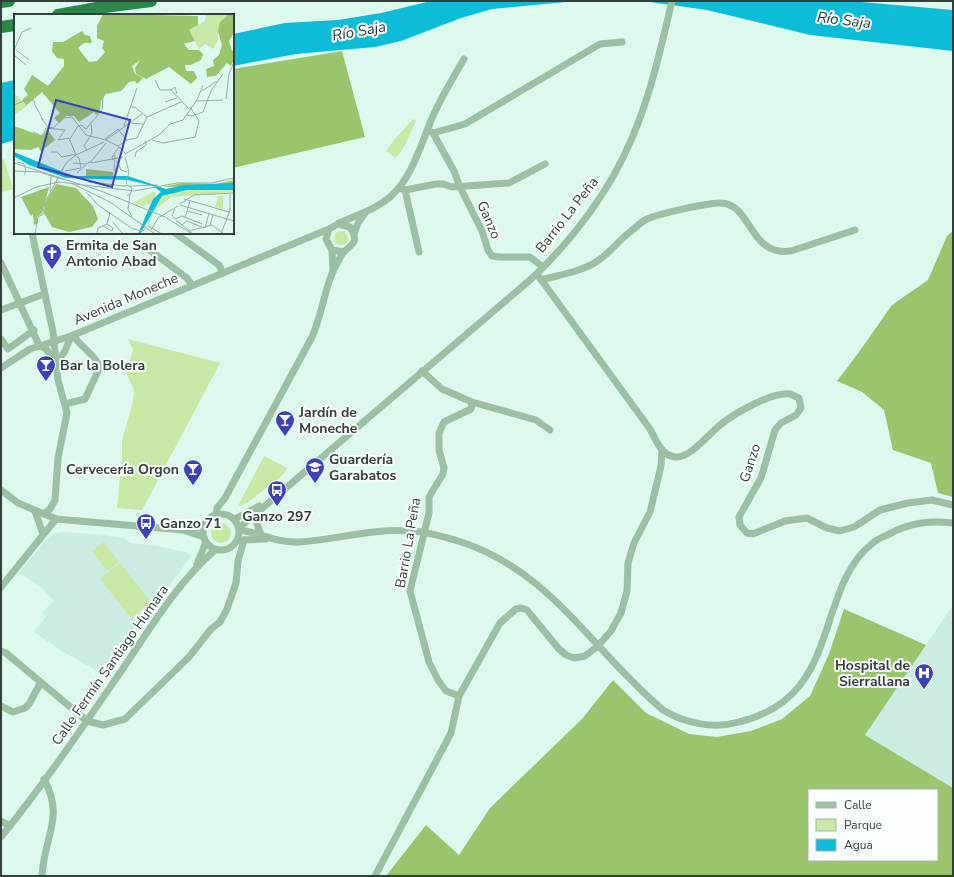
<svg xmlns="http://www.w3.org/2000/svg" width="954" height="877" font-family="'Nunito Sans',sans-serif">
  <rect width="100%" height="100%" fill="#ddf8ed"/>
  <g fill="#caede1">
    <path d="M62,532L104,535L126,539L130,543L152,545L185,552L191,556L104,675L60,650L34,632L46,617L42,612L54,601L41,587L19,573L47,539L55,533Z"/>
    <path d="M953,605V788L865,735Z"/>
  </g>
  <g fill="#c7e9a5">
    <path d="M413,119L416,121L404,147L396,158L386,151L394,140Z"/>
    <path d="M4,159L13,189L1,192V160Z"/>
    <circle cx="341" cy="238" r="7"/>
    <path d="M128,339L220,363L142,510L117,508L122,455V440L133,402L134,390L126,372L133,350Z"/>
    <path d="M264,456L287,468L284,474L247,503L238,506Z"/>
    <circle cx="221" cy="533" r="10"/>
    <path d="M104,542L119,562L107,571L92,551Z"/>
    <path d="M120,563L151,602L131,618L100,579Z"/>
  </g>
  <g fill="#9ac56c" fill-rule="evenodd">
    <path d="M342,51L365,137L233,168V69Z"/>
    <path d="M953,231V497L938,493L931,463L893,450L884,410L862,392L837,381L859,352L892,305L928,280L947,236Z"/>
    <path d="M844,609L926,645L865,735L953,788V876H386L426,825L459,855L490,808L582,719L613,680L646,713L689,734L717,737L751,731L782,719L810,696L829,654ZM809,790H937V860H809Z"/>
  </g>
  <g fill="#0dbcd7">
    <path d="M431,1H576L492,9L461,18L401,41L375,47L296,54L233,66V34L285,23L338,20L381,13Z"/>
    <path d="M643,1H850L953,10V51L810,35L707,10Z"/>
    <path d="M15,80V140L1,144V83Z"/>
  </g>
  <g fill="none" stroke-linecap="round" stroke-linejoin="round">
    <g stroke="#9cc0a3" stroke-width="7">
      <path d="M429,131L433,133L454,171L460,187L482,231L488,250L492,256L499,257H530L543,267"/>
      <path d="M433,133L465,124L600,44L622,42"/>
      <path d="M399,188L405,190L436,184H443L452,187L509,183L545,164"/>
      <path d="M405,190L419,252"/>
      <path d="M339,223C356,215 375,210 390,197C413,177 421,143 433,116C442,96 453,78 464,59"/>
      <path d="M32,233L53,332L58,380L67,413L58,458L55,500L50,509L44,514"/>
      <path d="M175,233L219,265L223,273"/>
      <path d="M354,234L358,223L365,213"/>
      <path d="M143,245L187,278L192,285"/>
      <path d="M332,250L333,271"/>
      <path d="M1,263L39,345L46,349L56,363"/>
      <path d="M537,274L650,429C656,440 661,455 675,457C689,459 708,435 719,426C733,414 771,392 790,394C793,395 796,397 799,398L801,408L796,415L781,423L775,430L761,478L739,517L740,525L747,533L753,534L785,521L807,518L827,528L840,531L854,527L880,510L908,503L932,500L953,505"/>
      <path d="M541,280C559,275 580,272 596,262C609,254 618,241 630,232C635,228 641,222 647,219C661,213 703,204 718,203C753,201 747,257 791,251L855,230"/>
      <path d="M1,310L44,294"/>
      <path d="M1,339L8,349L34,330"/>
      <path d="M56,364L65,351L71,336"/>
      <path d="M1,368L30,349L71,336L329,229"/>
      <path d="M422,371L442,389L472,402L471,409L444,422L439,433V450L444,468L443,474L429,497V513L410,591L429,662L438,680L446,691L459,696"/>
      <path d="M472,402L536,420L550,430"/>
      <path d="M65,404L85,399L99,369C99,357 80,347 73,335"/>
      <path d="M1,490L18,503L56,519L183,530L204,537"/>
      <path d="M35,511L43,534"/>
      <path d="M257,513V524L261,535"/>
      <circle cx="221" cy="532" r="18"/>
      <path d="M216,514L217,508L225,498L312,337C322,315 324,290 334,269C337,264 340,257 343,253C352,243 360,244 350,227L338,224L329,229L326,239L332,250L344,252"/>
      <path d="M235,519L259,506"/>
      <path d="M239,528L530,280C572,241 610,191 632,138C651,94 661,47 672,1"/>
      <path d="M186,530L204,526"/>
      <path d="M240,530C260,533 277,543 299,542C337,540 370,528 410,531C425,531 440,536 455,540C550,568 591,650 663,710C686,724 714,729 739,722C763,716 785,705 800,685C832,646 831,574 873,543C877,539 883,537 889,534C910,523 929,520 953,523"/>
      <path d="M240,540L266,539"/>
      <path d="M197,564L206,542"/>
      <path d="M1,587L56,519"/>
      <path d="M1,651L6,653L87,721L103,725L125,719L189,657L211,629L220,622L227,609L236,583L238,561L244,540"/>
      <path d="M1,706L13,712L25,708L29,704L41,682"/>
      <path d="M1,821L10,826"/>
      <path d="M1,837C45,783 84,725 124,667C151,627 178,582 215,550"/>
      <path d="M42,876C44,836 65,818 44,779"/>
      <path d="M375,876L451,733L459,696L500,623L516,609L521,608L527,610L558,648L566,655L574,658L585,656L598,646L611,631L621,613L627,591L628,563L634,543L650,512L661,466L662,450"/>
    </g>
    <g stroke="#2d8649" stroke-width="12">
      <path d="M1,2L9,1"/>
      <path d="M58,15L97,8L151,1"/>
      <path d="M1,27L15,25"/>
    </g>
  </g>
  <defs>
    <g id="church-pin" transform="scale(1)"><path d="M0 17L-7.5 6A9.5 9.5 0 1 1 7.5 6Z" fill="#3d43b7" stroke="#fafffd"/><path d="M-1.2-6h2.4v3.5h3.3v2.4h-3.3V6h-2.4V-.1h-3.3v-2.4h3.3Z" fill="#fff"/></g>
    <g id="bar-pin" transform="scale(1)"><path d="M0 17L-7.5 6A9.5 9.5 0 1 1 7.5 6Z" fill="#3d43b7" stroke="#fafffd"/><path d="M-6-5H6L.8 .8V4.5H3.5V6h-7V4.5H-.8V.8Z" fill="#fff"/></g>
    <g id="school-pin" transform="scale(1)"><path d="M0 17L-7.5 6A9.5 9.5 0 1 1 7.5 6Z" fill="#3d43b7" stroke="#fafffd"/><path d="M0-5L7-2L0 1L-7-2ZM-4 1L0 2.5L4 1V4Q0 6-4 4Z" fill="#fff"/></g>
    <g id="bus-pin" transform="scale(1)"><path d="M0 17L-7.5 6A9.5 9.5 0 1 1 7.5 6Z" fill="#3d43b7" stroke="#fafffd"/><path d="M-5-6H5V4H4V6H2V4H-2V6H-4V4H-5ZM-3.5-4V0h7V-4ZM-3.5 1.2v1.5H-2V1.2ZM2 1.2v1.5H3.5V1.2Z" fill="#fff"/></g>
    <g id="hospital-pin" transform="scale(1)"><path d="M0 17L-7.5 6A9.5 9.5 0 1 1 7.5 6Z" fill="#3d43b7" stroke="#fafffd"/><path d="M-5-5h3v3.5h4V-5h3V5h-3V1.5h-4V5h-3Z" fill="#fff"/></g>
  </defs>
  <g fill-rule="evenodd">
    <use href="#church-pin" x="52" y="253"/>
    <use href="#bar-pin" x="46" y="365"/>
    <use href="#bar-pin" x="285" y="420"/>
    <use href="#school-pin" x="315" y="467"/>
    <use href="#bar-pin" x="193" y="469"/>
    <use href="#bus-pin" x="277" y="490"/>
    <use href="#bus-pin" x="146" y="523"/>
    <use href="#hospital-pin" x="924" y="673"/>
  </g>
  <g text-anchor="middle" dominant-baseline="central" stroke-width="4" stroke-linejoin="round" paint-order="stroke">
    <g font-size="14" fill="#343f3b" stroke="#fafffd">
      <text transform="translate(567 215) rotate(-52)">Barrio La Peña</text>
      <text transform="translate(489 220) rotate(67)">Ganzo</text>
      <text transform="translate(126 299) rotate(-23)">Avenida Moneche</text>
      <text transform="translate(750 463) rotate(-72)">Ganzo</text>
      <text transform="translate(408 543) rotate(-80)">Barrio La Peña</text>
      <text transform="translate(110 665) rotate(-55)">Calle Fermín Santiago Humara</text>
    </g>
    <g font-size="14" font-weight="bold" fill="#343f3b" stroke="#fafffd" text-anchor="start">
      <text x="66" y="245">Ermita de San<tspan x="66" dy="16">Antonio Abad</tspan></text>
      <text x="60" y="365">Bar la Bolera</text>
      <text x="299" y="412">Jardín de<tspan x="299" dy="16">Moneche</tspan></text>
      <text x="329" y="459">Guardería<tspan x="329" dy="16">Garabatos</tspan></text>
      <text x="179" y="469" text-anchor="end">Cervecería Orgon</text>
      <text x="277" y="516" text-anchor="middle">Ganzo 297</text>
      <text x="160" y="523">Ganzo 71</text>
      <text x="910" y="665" text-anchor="end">Hospital de<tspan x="910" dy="16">Sierrallana</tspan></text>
    </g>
    <g font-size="15" font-style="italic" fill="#1b3338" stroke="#fafffd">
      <text transform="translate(844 20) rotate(7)">Río Saja</text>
      <text transform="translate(359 31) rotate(-10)">Río Saja</text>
    </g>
  </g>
  <g transform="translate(14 14)">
    <rect width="220" height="220" fill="#ddf8ed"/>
    <path d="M192,0H215L206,8L203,28L199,35L191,30L185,35L175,16L191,7ZM0,79L12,91L0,101ZM220,175V178L157,183L141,196L135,209L138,212L131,209L147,183L173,176ZM140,177L142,180L135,191L131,190L130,193L119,189ZM215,181V190V181L209,182V195L201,193L204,184L202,182Z" fill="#c7e9a5"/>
    <path d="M89,0L184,2V11L175,16L181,27L170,30L175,36H185L189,40L187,46L177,51H171L172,57H180L183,64L177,70L155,53L132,65L122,60L121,54L126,46L118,52L121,60L129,64L123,70L121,67L115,68L107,77L92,80L87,87L86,97L82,101L80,98L65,108L60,102H52L45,109L40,104L46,99L28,78L0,102L12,91L8,86L14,81L10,75L18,61L34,72L50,52V45L43,44L38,37L39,28H49L68,17L71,21L76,22L78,29H70L64,34L75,48L83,47L91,38L88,34L90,27L83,24V12ZM215,0H220V19L215,27L218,37L220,36V45L217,52L213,49L202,62L193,63L192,55L200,52L199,46L205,41L208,31L204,17L206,8ZM0,112L28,122L33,115L41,126L27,137L24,133L17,136L0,135ZM72,155L99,158V162H72ZM220,166V170L205,172L148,173L169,169L203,170ZM42,170L62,174L79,192L84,205L78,213L55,218L38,213L30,199L31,189ZM35,173L28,199L23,203L24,209L20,211L19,200L17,202L7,183Z" fill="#9ac56c"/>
    <path d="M0,138L59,162H114L152,175L170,171L220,169V176H173L148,182L126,220H124L139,185L147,178L139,172L114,166L52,164L15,151L0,142Z" fill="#0dbcd7"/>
    <path fill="none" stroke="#99aea6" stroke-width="1" d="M0,36L8,18L17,14M2,36L15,46M0,41L12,51M141,66L146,76H157L175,95M157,76L161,73L163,80M188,77L203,67M212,85L215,60L220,48M183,86L189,71M151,88L163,84M0,91L15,85L20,87L21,91M21,91L29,106M117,93H121L133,103M172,101L178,102L189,98L197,77L209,60M27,104L34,113L39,114L50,104L58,103L72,121L92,126L104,132L112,140M114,109L129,110M110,112L123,74M19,118L28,122L32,114L51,116L44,126L55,124L62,141M123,124L133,103L167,88M56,125L64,112L67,111L72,115L88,96L89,84M91,125L104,115L113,126M92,126L128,100M138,126L149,129L181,123L185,107L176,93M104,132L113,126L123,124M73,136L70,132L78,119L77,110M37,138H43L48,143L62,140M111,140L145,121L156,110L169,106L182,87L209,86M61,141L65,144L67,154M111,143L115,158L112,170M121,143L122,138L132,131L131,127M99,146L98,143L105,133M76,147V149L92,129M103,147L107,156L113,158M3,148L10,150L12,157L10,161M0,149L87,177L151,203L178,220M59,149L71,150M77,149L109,143M0,157L25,158L51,166M51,157L67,154M100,157L101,141M63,159L75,148M74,168L110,172M57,169L96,188L141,220M116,172L144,171M109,173L113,171L118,174L117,179L113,182M36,177L37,162M72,178L84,191L119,215L129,217L132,213M116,180L114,195L118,203M0,184L22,173L45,168L120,177L163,169H197L220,164M170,185L215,198M166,190L180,181L220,179M166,191L220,207M161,195L158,201L161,205L168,202L188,210M173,197L188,201M171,204L176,187M162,206L179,220M99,208L109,220M168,211L173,207L190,214M89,212L98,217L99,214L93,210M134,212L148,220M196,212L199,200M191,214L195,199M137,216L144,204L164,192M175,217L198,211L210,220M21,220L24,203L29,200L31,188L52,149L62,141L90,128M83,220L84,214L93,210L96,199M207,220L216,196V180"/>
    <path fill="#3d43b7" fill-opacity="0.15" stroke="#3d43b7" stroke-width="2" d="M42,86L116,106L98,173L24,153Z"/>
    <rect width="220" height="220" fill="none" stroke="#343f3b" stroke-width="2"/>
  </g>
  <rect width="954" height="877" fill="none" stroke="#343f3b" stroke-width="4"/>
  <rect x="808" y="789" width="130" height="72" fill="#fafffd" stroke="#abb2af"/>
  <rect x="816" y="802" width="20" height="6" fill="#9cc0a3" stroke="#abb2af"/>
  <text x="844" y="809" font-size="12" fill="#343f3b">Calle</text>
  <rect x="816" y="819" width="20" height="12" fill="#c7e9a5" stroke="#abb2af"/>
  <text x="844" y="829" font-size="12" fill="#343f3b">Parque</text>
  <rect x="816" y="839" width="20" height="12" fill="#0dbcd7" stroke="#abb2af"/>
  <text x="844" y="849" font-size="12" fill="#343f3b">Agua</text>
</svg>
